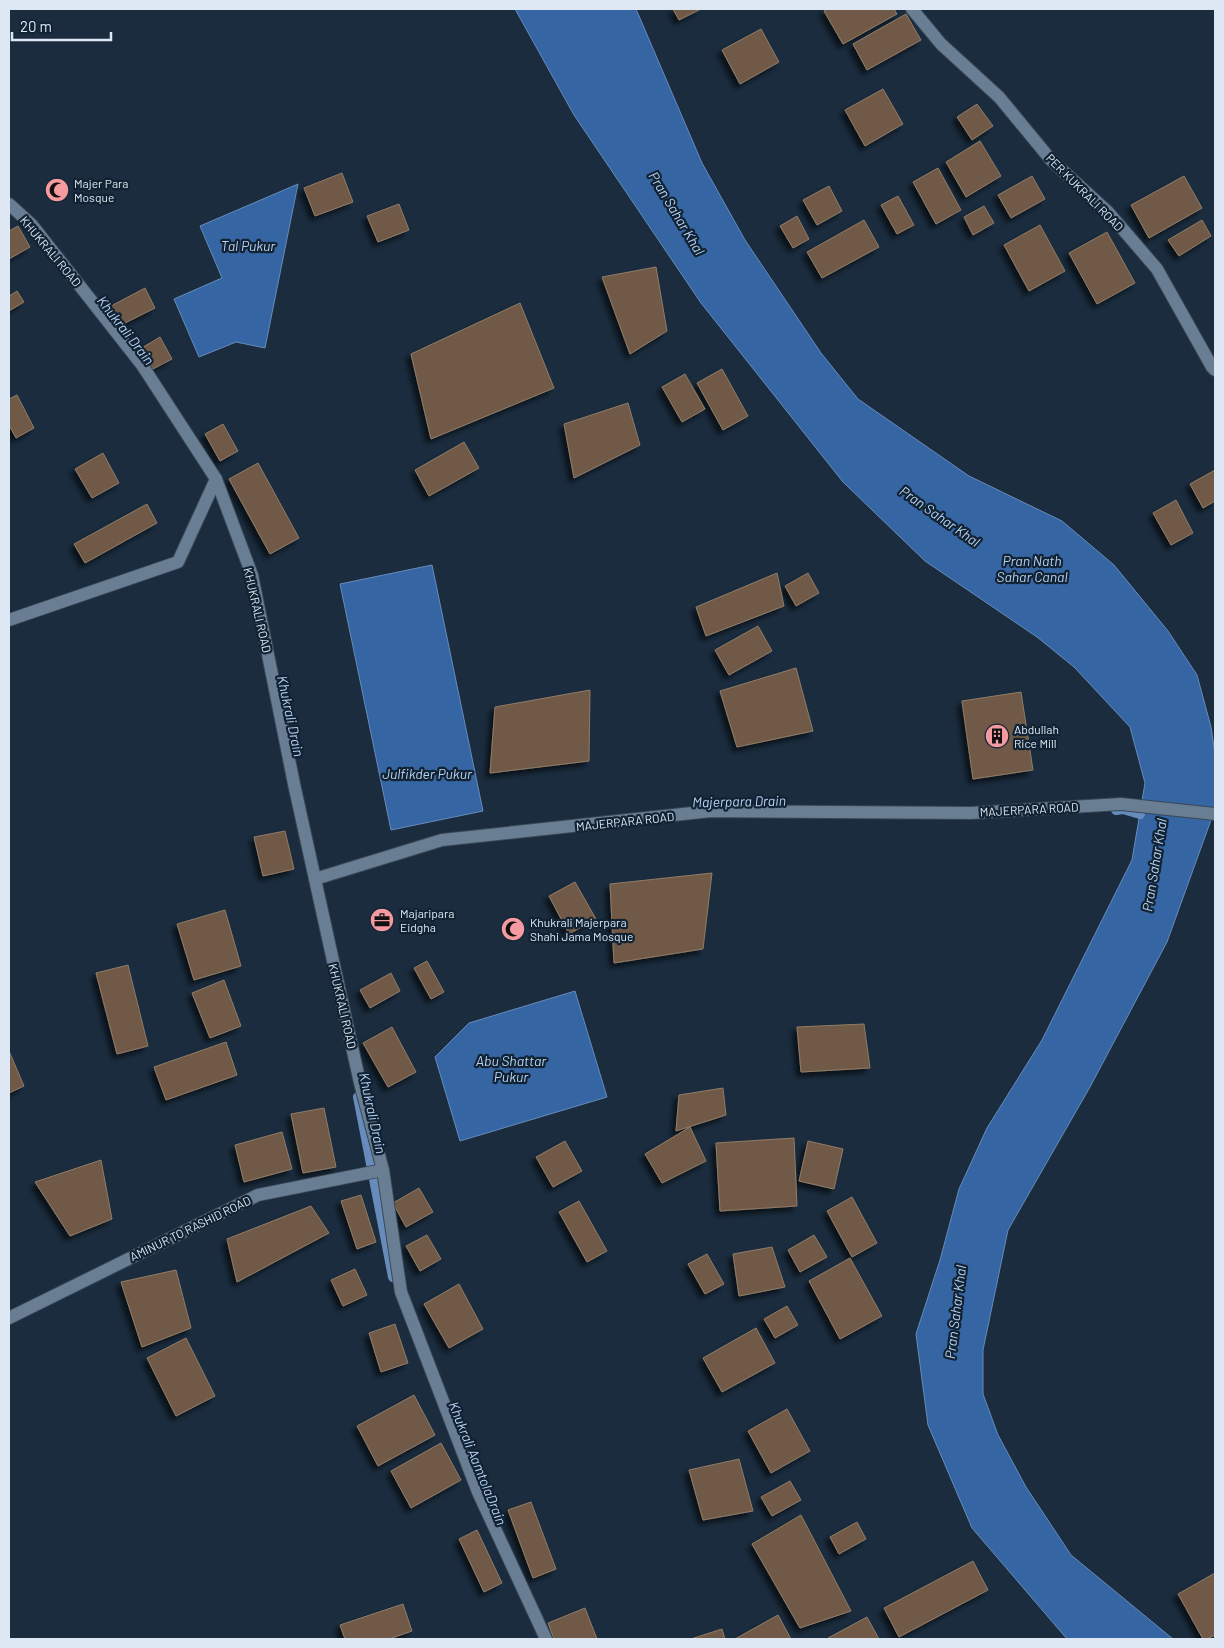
<svg xmlns="http://www.w3.org/2000/svg" width="1224" height="1648" font-family="Barlow,sans-serif">
  <defs>
    <filter id="shadow"><feDropShadow dx="-4.5" dy="4.5" stdDeviation="2.5" flood-color="#0009"/></filter>
  </defs>
  <rect width="100%" height="100%" fill="#1a2c3e"/>
  <g fill="#3565a2" stroke="#678cbb">
    <path d="M515,9H636L702,163L745,240L821,353L858,399L969,476L1062,521L1114,565L1168,631L1197,675L1211,727L1215,754V809L1167,942L1090,1087L1008,1230L983,1350V1394L998,1435L1026,1487L1071,1555L1173,1639H1067L972,1528L928,1425L916,1334L940,1260L959,1189L987,1128L1042,1040L1132,860L1145,783L1130,727L1074,667L1037,637L925,561L843,482L701,303L574,115Z"/>
    <path d="M298,184L265,348L236,342L199,357L174,299L222,278L200,226Z"/>
    <path d="M432,565L483,811L391,830L340,584Z"/>
    <path d="M575,991L607,1097L460,1141L435,1057L469,1023Z"/>
  </g>
  <g fill="none" stroke-linecap="round" stroke-linejoin="round">
    <g stroke="#678cbb" stroke-width="10">
      <path d="M1116,810L1123,809L1140,814"/>
      <path d="M358,1097L393,1277"/>
    </g>
  </g>
  <g fill="#6f5a47" stroke="#917c67" filter="url(#shadow)">
    <path d="M673,9H701L679,20Z"/>
    <path d="M828,9H894L897,14L843,44L824,11Z"/>
    <path d="M906,14L921,40L867,70L853,44Z"/>
    <path d="M761,29L779,62L740,84L722,50Z"/>
    <path d="M883,89L903,124L865,146L845,110Z"/>
    <path d="M977,104L993,126L972,140L957,117Z"/>
    <path d="M980,141L1001,176L966,197L946,162Z"/>
    <path d="M938,168L961,210L936,224L913,182Z"/>
    <path d="M342,173L353,202L315,216L304,188Z"/>
    <path d="M1032,176L1045,199L1011,218L998,195Z"/>
    <path d="M1184,176L1202,208L1149,238L1131,205Z"/>
    <path d="M829,186L842,211L817,225L803,200Z"/>
    <path d="M898,196L914,225L897,234L881,205Z"/>
    <path d="M399,204L409,230L378,242L367,216Z"/>
    <path d="M984,206L994,223L973,235L964,217Z"/>
    <path d="M797,216L809,239L793,248L780,226Z"/>
    <path d="M864,220L879,247L822,278L807,252Z"/>
    <path d="M1202,220L1211,236L1179,256L1168,240Z"/>
    <path d="M1040,225L1065,271L1029,291L1004,245Z"/>
    <path d="M18,226L30,247L9,259V231Z"/>
    <path d="M1107,232L1135,283L1097,304L1069,253Z"/>
    <path d="M656,267L667,331L630,354L602,277Z"/>
    <path d="M145,288L155,308L121,325L111,306Z"/>
    <path d="M17,291L24,302L9,311V296Z"/>
    <path d="M520,303L554,388L431,439L411,354Z"/>
    <path d="M160,337L172,359L151,370L140,349Z"/>
    <path d="M722,369L748,416L723,430L697,383Z"/>
    <path d="M685,374L705,409L682,422L662,387Z"/>
    <path d="M17,395L34,428L16,438L9,425V399Z"/>
    <path d="M628,403L640,445L574,478L564,424Z"/>
    <path d="M223,424L238,451L220,461L205,434Z"/>
    <path d="M464,442L479,468L429,496L415,470Z"/>
    <path d="M103,453L119,483L92,498L75,469Z"/>
    <path d="M258,463L299,538L270,554L229,479Z"/>
    <path d="M1215,470V501L1203,508L1190,484Z"/>
    <path d="M1176,500L1193,533L1171,545L1153,513Z"/>
    <path d="M147,504L157,523L85,563L74,544Z"/>
    <path d="M777,573L784,606L706,636L696,607Z"/>
    <path d="M808,573L819,593L796,606L785,586Z"/>
    <path d="M758,626L772,651L729,675L715,650Z"/>
    <path d="M796,668L813,731L737,747L720,691Z"/>
    <path d="M590,690L589,761L490,773L495,707Z"/>
    <path d="M1021,692L1033,770L973,779L962,701Z"/>
    <path d="M285,831L294,869L263,876L254,837Z"/>
    <path d="M712,873L703,949L614,963L610,884Z"/>
    <path d="M575,882L596,919L569,934L549,896Z"/>
    <path d="M225,910L241,966L194,980L177,924Z"/>
    <path d="M427,961L444,992L431,999L414,968Z"/>
    <path d="M128,965L148,1046L117,1054L96,973Z"/>
    <path d="M391,973L400,991L370,1008L360,990Z"/>
    <path d="M224,980L241,1026L210,1038L192,993Z"/>
    <path d="M864,1024L870,1068L801,1072L797,1027Z"/>
    <path d="M392,1027L416,1072L388,1087L363,1043Z"/>
    <path d="M226,1042L237,1075L166,1100L154,1067Z"/>
    <path d="M9,1051L24,1086L9,1093Z"/>
    <path d="M723,1088L726,1115L676,1131L679,1095Z"/>
    <path d="M324,1108L336,1167L303,1173L291,1114Z"/>
    <path d="M690,1127L706,1161L662,1183L645,1154Z"/>
    <path d="M282,1132L292,1169L244,1182L235,1145Z"/>
    <path d="M794,1138L797,1206L720,1211L716,1143Z"/>
    <path d="M565,1141L582,1171L553,1187L536,1157Z"/>
    <path d="M808,1141L843,1149L834,1189L799,1181Z"/>
    <path d="M101,1160L112,1219L70,1236L35,1182Z"/>
    <path d="M419,1188L433,1212L406,1227L393,1203Z"/>
    <path d="M361,1195L376,1242L357,1249L341,1201Z"/>
    <path d="M852,1197L877,1243L852,1257L827,1211Z"/>
    <path d="M579,1201L607,1251L587,1262L559,1212Z"/>
    <path d="M311,1206L329,1233L237,1282L227,1239Z"/>
    <path d="M427,1235L441,1259L420,1271L406,1246Z"/>
    <path d="M814,1235L827,1257L800,1272L788,1250Z"/>
    <path d="M772,1247L785,1287L739,1296L733,1254Z"/>
    <path d="M707,1254L724,1284L705,1294L688,1264Z"/>
    <path d="M850,1258L882,1316L840,1339L809,1281Z"/>
    <path d="M355,1269L367,1295L343,1306L331,1280Z"/>
    <path d="M176,1270L191,1328L142,1347L121,1282Z"/>
    <path d="M459,1284L483,1329L449,1348L424,1304Z"/>
    <path d="M787,1306L798,1325L775,1338L764,1319Z"/>
    <path d="M395,1324L408,1363L381,1372L369,1333Z"/>
    <path d="M756,1328L775,1363L722,1392L703,1358Z"/>
    <path d="M186,1338L215,1396L176,1416L147,1358Z"/>
    <path d="M414,1395L435,1435L378,1466L357,1426Z"/>
    <path d="M787,1409L810,1451L771,1473L748,1431Z"/>
    <path d="M441,1443L461,1480L411,1508L391,1471Z"/>
    <path d="M739,1459L753,1511L703,1520L689,1470Z"/>
    <path d="M790,1481L801,1500L772,1516L761,1497Z"/>
    <path d="M531,1502L556,1569L533,1578L508,1510Z"/>
    <path d="M801,1515L851,1611L800,1628L752,1544Z"/>
    <path d="M857,1522L866,1539L839,1554L830,1537Z"/>
    <path d="M477,1530L502,1583L484,1592L459,1539Z"/>
    <path d="M973,1561L988,1590L899,1637L884,1608Z"/>
    <path d="M1215,1573V1635L1207,1639H1203L1178,1594Z"/>
    <path d="M403,1604L412,1631L389,1639H345L340,1625Z"/>
    <path d="M585,1608L597,1639H554L548,1623Z"/>
    <path d="M778,1615L791,1639H735Z"/>
    <path d="M867,1617L879,1639H828V1638Z"/>
    <path d="M722,1629L725,1639H691Z"/>
  </g>
  <g fill="none" stroke-linecap="round" stroke-linejoin="round">
    <g stroke="#384756" stroke-width="14">
      <g id="minor">
        <path d="M1121,804L1215,814"/>
        <path d="M9,1318L258,1195L383,1170"/>
      </g>
    </g>
    <g stroke="#384756" stroke-width="14">
      <g id="tertiary">
        <path d="M912,9L941,44L999,97L1051,160L1108,212L1157,269L1212,367L1215,370"/>
        <path d="M9,204L32,225L142,365L216,479L252,575L294,784L360,1083L383,1170L401,1292L478,1492L546,1639"/>
        <path d="M9,620L178,562L216,479"/>
        <path d="M315,879L442,840L711,811L971,813L1121,804"/>
      </g>
    </g>
    <use href="#minor" stroke="#697e92" stroke-width="12"/>
    <use href="#tertiary" stroke="#697e92" stroke-width="12"/>
  </g>
  <defs>
    <g id="mosque-disc" transform="scale(1.25)"><circle r="9.5" fill="#f49aa0" stroke="#123"/><path d="M3.5-4.9A6 6 0 1 0 3.5 4.9A5 5 0 1 1 3.5-4.9Z" fill="#111"/></g>
    <g id="building-disc" transform="scale(1.25)"><circle r="9.5" fill="#f49aa0" stroke="#123"/><path d="M-4-6H4V6H1V3H-1V6H-4ZM-2.5-4.3h1.7v1.8h-1.7ZM.8-4.3h1.7v1.8H.8ZM-2.5-1h1.7V.8h-1.7ZM.8-1h1.7V.8H.8Z" fill="#111"/></g>
    <g id="office-disc" transform="scale(1.25)"><circle r="9.5" fill="#f49aa0" stroke="#123"/><path d="M-6-3h4V-5.5h4V-3h4V5H-6ZM-1-4.5V-3h2v-1.5ZM-6 0V1H6V0Z" fill="#111"/></g>
  </defs>
  <g fill-rule="evenodd">
    <use href="#mosque-disc" x="57" y="190"/>
    <use href="#building-disc" x="997" y="736"/>
    <use href="#office-disc" x="382" y="920"/>
    <use href="#mosque-disc" x="513" y="929"/>
  </g>
  <g text-anchor="middle" dominant-baseline="central" stroke-width="4.5" stroke-linejoin="round" paint-order="stroke">
    <g font-size="12" fill="#dde8f4" stroke="#123" text-anchor="start">
      <text x="74" y="183">Majer Para<tspan x="74" dy="14">Mosque</tspan></text>
      <text x="1014" y="729">Abdullah<tspan x="1014" dy="14">Rice Mill</tspan></text>
      <text x="400" y="913">Majaripara<tspan x="400" dy="14">Eidgha</tspan></text>
      <text x="530" y="922">Khukrali Majerpara<tspan x="530" dy="14">Shahi Jama Mosque</tspan></text>
    </g>
    <g font-size="12" fill="#dde8f4" stroke="#123">
      <text transform="translate(1085 192) rotate(45)">PER KUKRALI ROAD</text>
      <text transform="translate(51 251) rotate(50)">KHUKRALI ROAD</text>
      <text transform="translate(258 610) rotate(77)">KHUKRALI ROAD</text>
      <text transform="translate(1029 809) rotate(-3)">MAJERPARA ROAD</text>
      <text transform="translate(625 821) rotate(-6)">MAJERPARA ROAD</text>
      <text transform="translate(343 1006) rotate(77)">KHUKRALI ROAD</text>
      <text transform="translate(190 1228) rotate(-26)">AMINUR TO RASHID ROAD</text>
    </g>
    <g font-size="14" font-style="italic" fill="#b7d2f4" stroke="#123">
      <text transform="translate(677 213) rotate(59)">Pran Sahar Khal</text>
      <text x="248" y="245">Tal Pukur</text>
      <text transform="translate(126 330) rotate(52)">Khukrali Drain</text>
      <text transform="translate(940 516) rotate(35)">Pran Sahar Khal</text>
      <text x="1032" y="560">Pran Nath<tspan x="1032" dy="16">Sahar Canal</tspan></text>
      <text transform="translate(291 716) rotate(78)">Khukrali Drain</text>
      <text x="427" y="773">Julfikder Pukur</text>
      <text transform="translate(739 801) rotate(-1)">Majerpara Drain</text>
      <text transform="translate(1154 865) rotate(-81)">Pran Sahar Khal</text>
      <text x="511" y="1060">Abu Shattar<tspan x="511" dy="16">Pukur</tspan></text>
      <text transform="translate(373 1113) rotate(78)">Khukrali Drain</text>
      <text transform="translate(955 1312) rotate(-83)">Pran Sahar Khal</text>
      <text transform="translate(478 1463) rotate(68)">Khukrali AamtolaDrain</text>
    </g>
  </g>
  <rect width="1224" height="1648" fill="none" stroke="#dde8f4" stroke-width="20"/>
  <path d="M12 32v8h99v-8" fill="none" stroke="#dde8f4" stroke-width="2.5"/>
  <text x="20" y="32" font-size="15" fill="#dde8f4" stroke="#112233" stroke-width="4" paint-order="stroke">20 m</text>
</svg>
